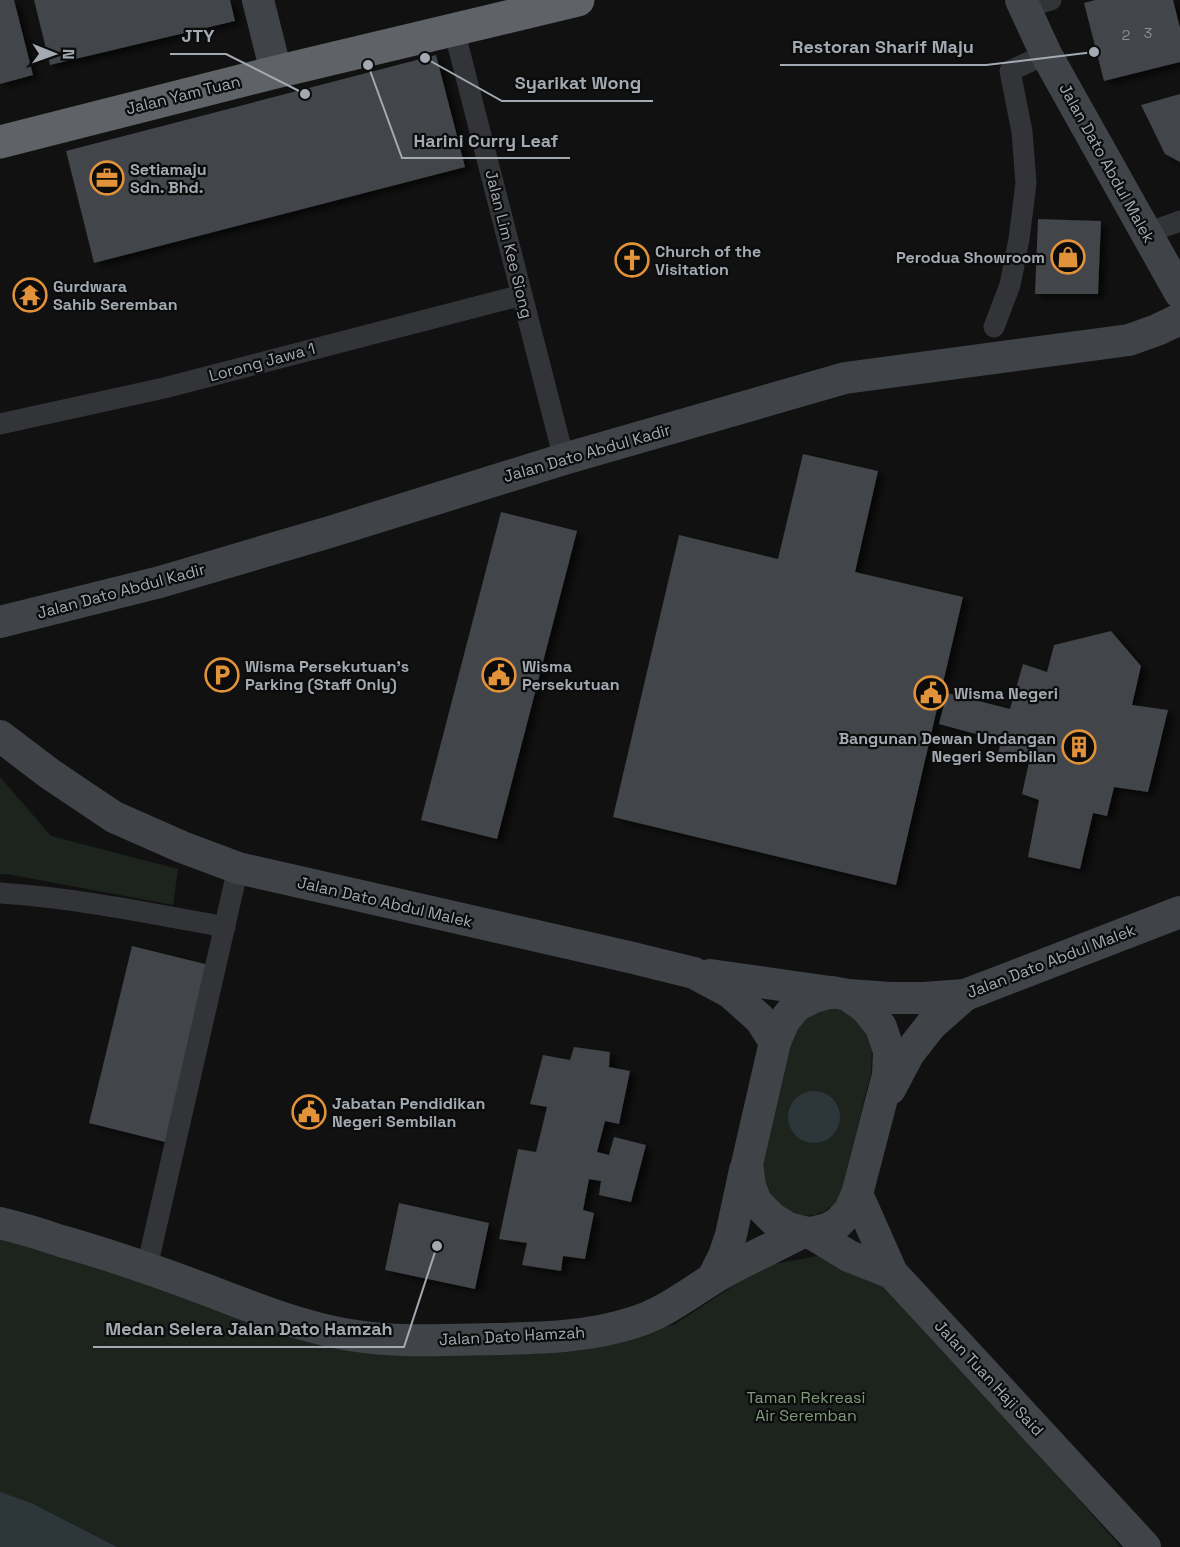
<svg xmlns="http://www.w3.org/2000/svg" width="1180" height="1547" font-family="'Space Grotesk',sans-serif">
  <defs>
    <filter id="shadow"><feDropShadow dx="6" dy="4" stdDeviation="3" flood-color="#0009"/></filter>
  </defs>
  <rect width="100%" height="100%" fill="#111112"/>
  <g fill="#1d241e">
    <path d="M0,777L51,836L178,869L173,905L7,874H0Z"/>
    <path d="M830,1009L844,1010L858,1019L868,1033L872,1049L871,1073L839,1200L825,1211L815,1215L802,1216L786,1211L765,1191L758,1157L792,1028L815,1010Z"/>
    <path d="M0,1234L319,1342L642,1334L675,1324L764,1266L817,1256L883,1282L1121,1547H0Z"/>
  </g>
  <g fill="#2d373b">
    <circle cx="814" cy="1117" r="26"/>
    <path d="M0,1492L31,1503L117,1547H0Z"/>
  </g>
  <g fill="#424448" filter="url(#shadow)">
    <path d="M0,0H14L33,75L0,84Z"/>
    <path d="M34,0H230L235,21L50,65Z"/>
    <path d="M1095,0H1173L1180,28V62L1104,81L1084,3Z"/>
    <path d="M436,55L465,167L94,263L66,151Z"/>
    <path d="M1180,94V162L1165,154L1141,105Z"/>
    <path d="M1038,219L1101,221L1098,294H1035Z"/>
    <path d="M803,454L878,471L855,572L963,597L896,885L613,817L679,535L778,559Z"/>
    <path d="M501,512L577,531L497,839L421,820Z"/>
    <path d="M1111,631L1141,666L1132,705L1168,710L1148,792L1114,787L1107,816L1093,813L1080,869L1028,857L1039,800L1022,794L1029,762L998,754L1001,741L939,724L947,693L1010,709L1023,664L1047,672L1054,645Z"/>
    <path d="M132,946L209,965L165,1142L89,1123Z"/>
    <path d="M574,1047L610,1052L609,1067L630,1071L619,1124L605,1121L597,1152L609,1155L614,1137L646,1145L631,1202L599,1195L601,1181L589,1179L583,1210L594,1213L585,1259L563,1256L561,1271L522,1265L527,1243L499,1239L518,1149L536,1152L547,1107L530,1104L543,1055L570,1060Z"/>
    <path d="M399,1203L489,1223L475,1289L385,1270Z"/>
  </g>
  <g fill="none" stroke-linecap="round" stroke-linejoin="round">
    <g stroke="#323437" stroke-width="21">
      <path d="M1024,8L1051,0"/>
      <path d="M454,30L564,459"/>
      <path d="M1147,233L1180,221"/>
      <path d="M994,327L1010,285L1019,239L1026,183L1022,132L1010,71L1046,54"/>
      <path d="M0,424L164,388L522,295"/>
      <path d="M0,893C76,898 150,913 225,927"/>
      <path d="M147,1267L238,868"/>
    </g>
    <g stroke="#404347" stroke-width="32">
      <path d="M258,0L276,72"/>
      <path d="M1021,0L1046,54L1180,293"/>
      <path d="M0,622L160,582L333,531L564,459L845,378L1129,340L1157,330L1180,319"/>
      <path d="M0,736L50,774L114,817L182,847L238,868L629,957L694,973L731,993L760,1019L775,1042"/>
      <path d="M710,975L830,992"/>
      <path d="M832,992L848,995L866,1008L881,1027L889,1051L888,1075L857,1194L850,1210L838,1223L827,1229L811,1233L803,1232L788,1228L773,1219L756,1202L750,1186L747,1164L775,1042L784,1021L796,1006L814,997Z"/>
      <path d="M848,995L890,998H924L965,995L1180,912"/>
      <path d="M890,1089L909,1053L931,1025L965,995"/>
      <path d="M857,1194L892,1273L1145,1547"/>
      <path d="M0,1223C21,1228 41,1234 61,1241C111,1255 159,1272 207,1290C254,1308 301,1327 350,1335C398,1343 447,1340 495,1339C542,1338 590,1337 635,1322C664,1313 688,1294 714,1278C742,1261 773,1248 803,1232"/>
      <path d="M811,1233L849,1256L892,1273"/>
      <path d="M713,1278L724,1256L731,1235L745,1170"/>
    </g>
    <path stroke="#5f6267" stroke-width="33" d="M0,142L276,72L578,0"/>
  </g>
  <defs>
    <g id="office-ring" transform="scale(1.725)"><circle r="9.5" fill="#0c0c0d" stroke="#e29239" stroke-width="1.5"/><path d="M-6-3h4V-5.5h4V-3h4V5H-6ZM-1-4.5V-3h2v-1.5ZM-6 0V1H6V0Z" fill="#e29239"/></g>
    <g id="shop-ring" transform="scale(1.725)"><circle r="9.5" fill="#0c0c0d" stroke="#e29239" stroke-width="1.5"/><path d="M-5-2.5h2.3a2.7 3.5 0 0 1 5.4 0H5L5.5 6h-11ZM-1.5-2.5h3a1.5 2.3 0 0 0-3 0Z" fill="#e29239"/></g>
    <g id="church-ring" transform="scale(1.725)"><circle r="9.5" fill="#0c0c0d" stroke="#e29239" stroke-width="1.5"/><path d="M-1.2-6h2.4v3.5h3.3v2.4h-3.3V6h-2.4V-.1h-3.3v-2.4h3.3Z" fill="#e29239"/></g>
    <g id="temple-ring" transform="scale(1.725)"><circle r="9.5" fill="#0c0c0d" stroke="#e29239" stroke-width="1.5"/><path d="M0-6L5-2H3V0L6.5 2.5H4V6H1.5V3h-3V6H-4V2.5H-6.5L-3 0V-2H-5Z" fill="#e29239"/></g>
    <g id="parking-ring" transform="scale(1.725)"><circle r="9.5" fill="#0c0c0d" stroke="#e29239" stroke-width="1.5"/><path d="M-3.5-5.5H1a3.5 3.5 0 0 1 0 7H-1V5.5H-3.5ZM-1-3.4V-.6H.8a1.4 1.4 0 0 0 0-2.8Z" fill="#e29239"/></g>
    <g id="civic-ring" transform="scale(1.725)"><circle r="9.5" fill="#0c0c0d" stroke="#e29239" stroke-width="1.5"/><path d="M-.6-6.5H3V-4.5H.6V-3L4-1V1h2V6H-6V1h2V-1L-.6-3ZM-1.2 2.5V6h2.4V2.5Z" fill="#e29239"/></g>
    <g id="building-ring" transform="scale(1.725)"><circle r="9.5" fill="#0c0c0d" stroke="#e29239" stroke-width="1.5"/><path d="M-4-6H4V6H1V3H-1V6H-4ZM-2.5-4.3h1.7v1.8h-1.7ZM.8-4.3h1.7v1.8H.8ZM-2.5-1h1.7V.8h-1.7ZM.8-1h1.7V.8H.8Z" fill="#e29239"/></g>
  </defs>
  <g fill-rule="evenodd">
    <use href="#office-ring" x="107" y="178"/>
    <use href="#shop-ring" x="1068" y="257"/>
    <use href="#church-ring" x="632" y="260"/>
    <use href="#temple-ring" x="30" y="295"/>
    <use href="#parking-ring" x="222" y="675"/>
    <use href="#civic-ring" x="499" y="675"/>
    <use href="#civic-ring" x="931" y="693"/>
    <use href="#building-ring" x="1079" y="747"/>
    <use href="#civic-ring" x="309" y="1112"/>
  </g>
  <g text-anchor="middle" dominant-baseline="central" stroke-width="4.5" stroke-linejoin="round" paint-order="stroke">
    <g font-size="14" fill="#8b9098">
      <text x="1148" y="33">3</text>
      <text x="1126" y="35">2</text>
    </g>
    <g font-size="16" fill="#a3aab2" stroke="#0c0c0d">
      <text transform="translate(183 95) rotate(-14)">Jalan Yam Tuan</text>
      <text transform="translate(1107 163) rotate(61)">Jalan Dato Abdul Malek</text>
      <text transform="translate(509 244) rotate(76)">Jalan Lim Kee Siong</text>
      <text transform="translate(262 362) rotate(-15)">Lorong Jawa 1</text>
      <text transform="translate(587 453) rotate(-16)">Jalan Dato Abdul Kadir</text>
      <text transform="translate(121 591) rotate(-15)">Jalan Dato Abdul Kadir</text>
      <text transform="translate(385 902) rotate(13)">Jalan Dato Abdul Malek</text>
      <text transform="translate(1051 961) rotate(-21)">Jalan Dato Abdul Malek</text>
      <text transform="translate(512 1336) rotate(-3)">Jalan Dato Hamzah</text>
      <text transform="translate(989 1378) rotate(47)">Jalan Tuan Haji Said</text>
    </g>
    <g font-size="16" font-weight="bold" fill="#a3aab2" stroke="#0c0c0d" text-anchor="start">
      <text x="130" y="169">Setiamaju<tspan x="130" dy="18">Sdn. Bhd.</tspan></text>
      <text x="655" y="251">Church of the<tspan x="655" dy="18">Visitation</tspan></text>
      <text x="1045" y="257" text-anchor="end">Perodua Showroom</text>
      <text x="53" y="286">Gurdwara<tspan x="53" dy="18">Sahib Seremban</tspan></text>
      <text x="245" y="666">Wisma Persekutuan's<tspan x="245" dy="18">Parking (Staff Only)</tspan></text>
      <text x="522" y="666">Wisma<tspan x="522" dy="18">Persekutuan</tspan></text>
      <text x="954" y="693">Wisma Negeri</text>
      <text x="1056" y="738" text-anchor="end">Bangunan Dewan Undangan<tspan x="1056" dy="18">Negeri Sembilan</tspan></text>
      <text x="332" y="1103">Jabatan Pendidikan<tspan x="332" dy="18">Negeri Sembilan</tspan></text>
    </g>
    <g font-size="16" fill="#7e9b7b" stroke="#0c0c0d">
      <text x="806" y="1397">Taman Rekreasi<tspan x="806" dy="18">Air Seremban</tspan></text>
    </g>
  </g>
  <path fill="none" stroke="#a3aab2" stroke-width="2" d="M305 94L226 54H170M1094 52L986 65H780M425 58L502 101H653M368 65L402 158H570M437 1246L404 1347H93"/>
  <g fill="#a3aab2" stroke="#0c0c0d" stroke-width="2">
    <circle cx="305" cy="94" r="6"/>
    <circle cx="1094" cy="52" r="6"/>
    <circle cx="425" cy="58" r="6"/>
    <circle cx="368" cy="65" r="6"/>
    <circle cx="437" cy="1246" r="6"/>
  </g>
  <g font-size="18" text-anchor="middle" font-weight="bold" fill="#a3aab2" stroke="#0c0c0d" stroke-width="4.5" stroke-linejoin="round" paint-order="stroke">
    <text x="198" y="42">JTY</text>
    <text x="883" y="53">Restoran Sharif Maju</text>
    <text x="578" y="89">Syarikat Wong</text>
    <text x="486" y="147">Harini Curry Leaf</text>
    <text x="249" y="1335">Medan Selera Jalan Dato Hamzah</text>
  </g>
  <g transform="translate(54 54) rotate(91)" stroke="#0c0c0d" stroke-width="4.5" paint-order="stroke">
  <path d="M0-4.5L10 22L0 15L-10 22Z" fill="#a3aab2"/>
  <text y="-9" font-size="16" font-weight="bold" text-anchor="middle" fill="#a3aab2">N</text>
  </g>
</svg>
